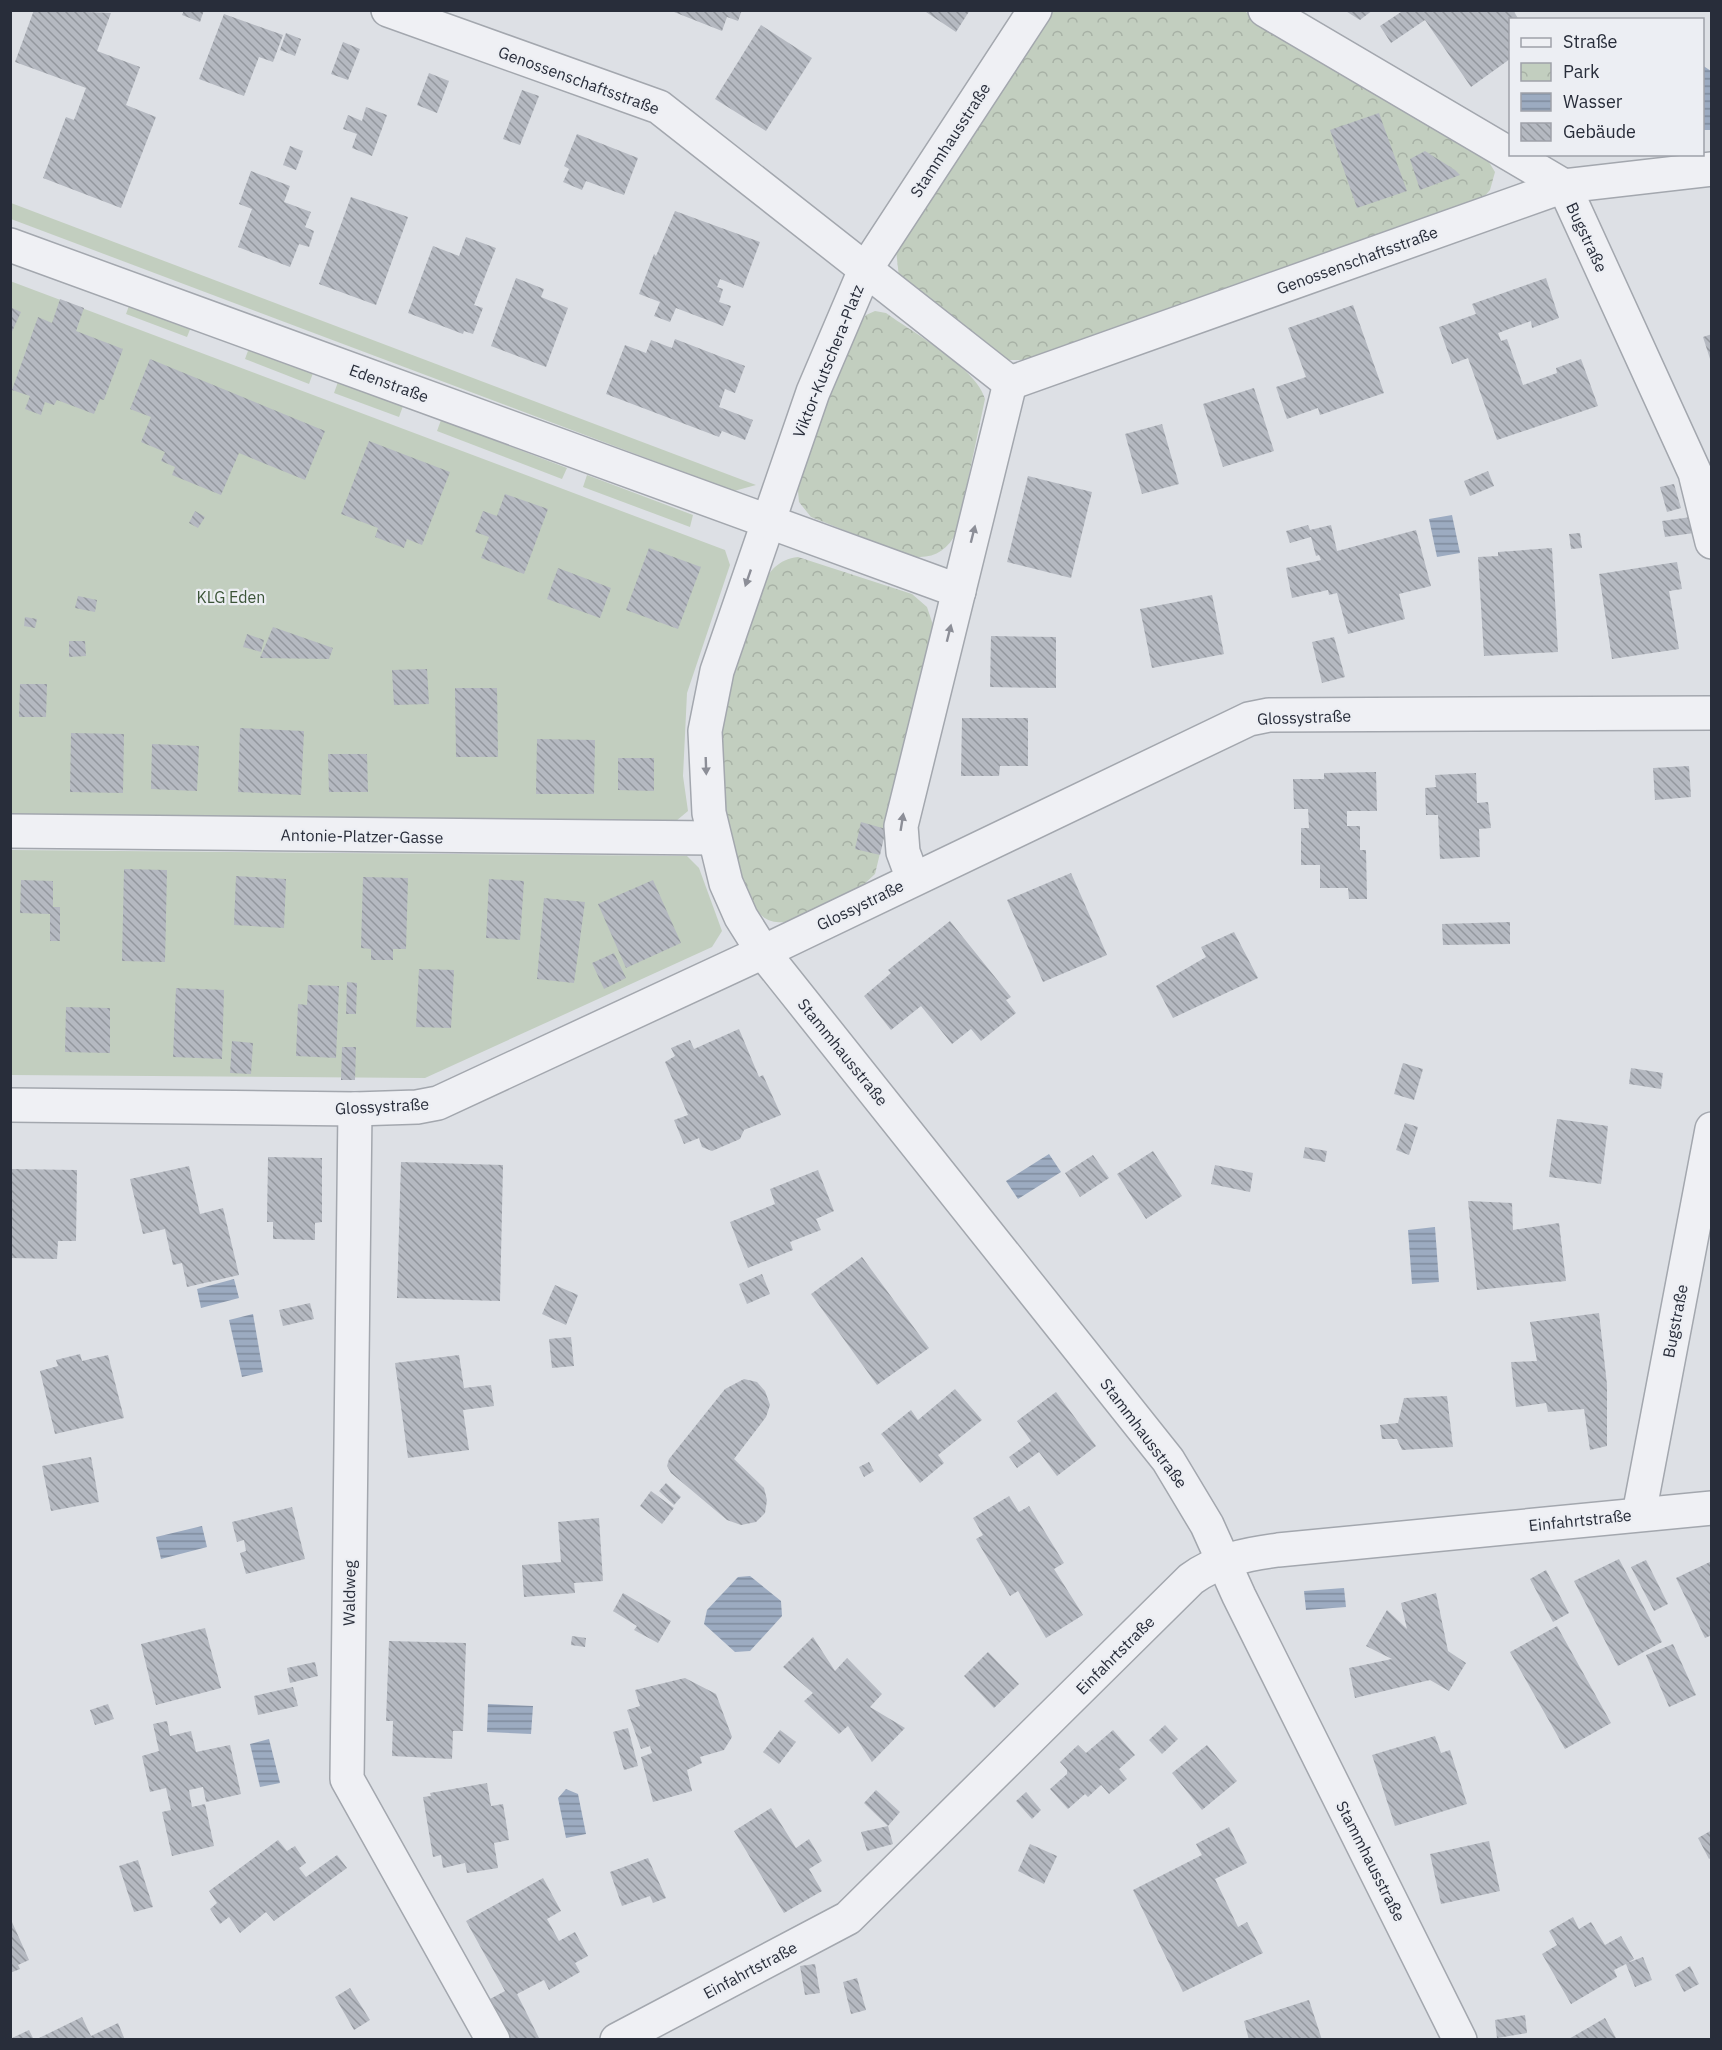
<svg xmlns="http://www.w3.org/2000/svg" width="1722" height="2050" font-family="'IBM Plex Sans',sans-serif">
  <defs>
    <pattern id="park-crowns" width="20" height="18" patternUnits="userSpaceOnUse" patternTransform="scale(1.5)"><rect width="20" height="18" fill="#c2cebf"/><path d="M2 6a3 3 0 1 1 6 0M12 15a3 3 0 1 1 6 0" fill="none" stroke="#a7b1a5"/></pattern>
    <pattern id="water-rules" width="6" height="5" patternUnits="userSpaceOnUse" patternTransform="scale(1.5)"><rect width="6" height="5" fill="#9cabc1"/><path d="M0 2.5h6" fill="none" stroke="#7f8c9e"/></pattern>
    <pattern id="building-back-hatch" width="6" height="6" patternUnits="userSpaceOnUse" patternTransform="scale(1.5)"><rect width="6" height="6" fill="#b5b9c1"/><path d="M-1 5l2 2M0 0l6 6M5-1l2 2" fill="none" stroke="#93979e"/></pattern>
  </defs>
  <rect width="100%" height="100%" fill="#dde0e5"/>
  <g fill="#c2cebf">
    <path d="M11,203L756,485L734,491L11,219Z"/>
    <path d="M10,281L725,550L730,565L687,693L683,776L688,811L676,821L11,814Z"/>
    <path d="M130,303L191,327L187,337L126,314Z"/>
    <path d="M249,348L313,373L309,384L245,359Z"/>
    <path d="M338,382L403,406L399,417L334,393Z"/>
    <path d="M441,420L567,468L562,479L437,431Z"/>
    <path d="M587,475L693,515L690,527L583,487Z"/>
    <path d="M11,850L687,856L699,868L722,931L712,947L425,1078L11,1075Z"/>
  </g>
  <g fill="url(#park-crowns)">
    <path d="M1053,11H1244L1484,154L1495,172L1490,190L1483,198L1027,360H1007L899,277L896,250Z"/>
    <path d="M875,311L886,313C912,332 977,368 985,399L957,532C946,552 932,560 909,556L811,517L799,502L797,480L855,331L866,315Z"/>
    <path d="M798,557L912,594L927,607L934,628L875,874L860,888L788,922C777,923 767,922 759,913C728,883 718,757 723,714C727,681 739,652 750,621C760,594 764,561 798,557Z"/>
  </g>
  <g fill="url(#water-rules)">
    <path d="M1702,65L1711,71V130H1703Z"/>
    <path d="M1452,515L1460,553L1437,557L1429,519Z"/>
    <path d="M1049,1154L1061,1172L1018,1199L1006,1181Z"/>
    <path d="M1435,1227L1439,1282L1412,1284L1408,1230Z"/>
    <path d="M234,1279L239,1298L201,1308L197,1289Z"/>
    <path d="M253,1314L263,1372L242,1377L229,1320Z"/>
    <path d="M202,1526L207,1547L161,1559L156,1537Z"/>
    <path d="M750,1576L781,1601L782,1616L750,1651L735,1652L704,1624L707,1610L738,1577Z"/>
    <path d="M1344,1588L1346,1607L1306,1610L1304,1591Z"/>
    <path d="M488,1704L533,1706L531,1734L487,1732Z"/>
    <path d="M269,1739L280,1783L260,1787L250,1744Z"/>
    <path d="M566,1789L578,1794L586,1834L566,1838L558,1798Z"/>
  </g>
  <g fill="url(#building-back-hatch)">
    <path d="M34,10L111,13L97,51L140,67L126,105L156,117L121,208L43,178L66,117L74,120L86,88L15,62Z"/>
    <path d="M184,10H204L200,22L182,15Z"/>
    <path d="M669,10H742L738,21L727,17L722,31Z"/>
    <path d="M923,10H970L956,32Z"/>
    <path d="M1344,10H1373L1360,20Z"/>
    <path d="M1404,10H1513L1519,20H1510V59L1471,87L1425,20L1391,43L1380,26Z"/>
    <path d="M224,14L283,35L273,62L259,57L244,96L199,79Z"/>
    <path d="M761,25L812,58L766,131L715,99Z"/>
    <path d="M286,33L301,39L295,56L280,50Z"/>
    <path d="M343,42L360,49L348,80L331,74Z"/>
    <path d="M429,73L449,81L437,113L417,105Z"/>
    <path d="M522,90L539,96L520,145L503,139Z"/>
    <path d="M366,107L387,115L372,156L352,148L357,134L343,129L348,115L362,121Z"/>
    <path d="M1379,113L1407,191L1357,208L1330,130Z"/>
    <path d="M577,134L638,158L624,195L586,181L582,190L563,182L569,169L564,166Z"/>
    <path d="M290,146L303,151L296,170L283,165Z"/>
    <path d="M1425,151L1455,170L1460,175L1420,190L1410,159Z"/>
    <path d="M251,171L290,186L284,202L311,212L305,227L314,231L309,247L299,244L290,267L238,247L252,209L239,204Z"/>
    <path d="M351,197L408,217L376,305L319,284Z"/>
    <path d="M675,211L760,242L743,288L720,279L717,287L723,289L719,302L731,306L723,326L676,308L670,322L654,316L660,302L639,294L654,254L656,256Z"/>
    <path d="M466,237L496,248L474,305L483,308L473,334L464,331L463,334L408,313L433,246L459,256Z"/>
    <path d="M516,278L544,289L541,297L568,308L546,367L491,346Z"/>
    <path d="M1546,278L1559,318L1532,328L1531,321L1498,333L1501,341L1507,339L1523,385L1557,373L1556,368L1581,359L1598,406L1497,440L1468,358L1452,364L1439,327L1476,314L1472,304Z"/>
    <path d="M60,299L84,308L76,331L123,349L104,400L100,399L94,414L57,400L54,405L45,402L41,415L25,409L30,396L12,390L38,317L52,323Z"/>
    <path d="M1353,305L1384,393L1320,415L1318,408L1287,419L1276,387L1306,377L1288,328Z"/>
    <path d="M10,307L21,312L10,336Z"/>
    <path d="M1712,334V362H1711L1703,337Z"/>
    <path d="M675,339L745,366L735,393L725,389L719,407L753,420L745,440L722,431L719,437L606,394L625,345L646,353L651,340L672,348Z"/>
    <path d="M150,359L325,431L305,480L239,453L221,495L172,475L175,467L161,461L165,452L141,442L151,417L130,409Z"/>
    <path d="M1254,388L1274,451L1223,467L1203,404Z"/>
    <path d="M1162,424L1179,484L1142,494L1125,434Z"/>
    <path d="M369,441L450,472L422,545L407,539L404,548L375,537L378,528L341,514Z"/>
    <path d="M1488,471L1494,486L1470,496L1464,481Z"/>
    <path d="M1028,476L1092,492L1071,578L1007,562Z"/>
    <path d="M1674,484L1681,508L1667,512L1660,487Z"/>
    <path d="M505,494L548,509L524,574L481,558L489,537L475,532L483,511L497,516Z"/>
    <path d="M195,511L205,517L198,528L189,523Z"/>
    <path d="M1691,517L1694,533L1665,537L1662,521Z"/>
    <path d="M1308,525L1310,530L1331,525L1337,551L1416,530L1431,586L1399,594L1405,619L1348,634L1337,593L1329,595L1328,590L1292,598L1286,568L1321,560L1319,555L1316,556L1311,537L1290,543L1286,531Z"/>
    <path d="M1580,533L1582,548L1571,549L1569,534Z"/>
    <path d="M649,548L701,567L678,629L626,610Z"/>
    <path d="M1552,548L1558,652L1484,656L1478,557L1498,556V552Z"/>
    <path d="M1677,562L1682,589L1669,591L1679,649L1612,659L1599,574Z"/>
    <path d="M558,568L611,588L600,618L547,599Z"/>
    <path d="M1212,595L1224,654L1152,668L1140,609Z"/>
    <path d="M78,596L97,600L95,612L75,608Z"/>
    <path d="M25,617L37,619L35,628L24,626Z"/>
    <path d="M273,627L333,648L329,659L260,658Z"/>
    <path d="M247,634L264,640L261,652L243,647Z"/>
    <path d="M991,636L1056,637V688L990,687Z"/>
    <path d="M1334,637L1345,677L1322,683L1312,642Z"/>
    <path d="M69,641H85L86,656L69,657Z"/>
    <path d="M427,669L429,704L394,705L392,670Z"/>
    <path d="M20,684H47L46,717H19Z"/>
    <path d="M455,688H497L498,757H456Z"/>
    <path d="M962,718H1028V766H1000L999,776H961Z"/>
    <path d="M240,728L304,731L301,795L238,792Z"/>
    <path d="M71,733L124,734L123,793L70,792Z"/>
    <path d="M537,739L595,740L594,794H536Z"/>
    <path d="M152,744L199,746L197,791L151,789Z"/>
    <path d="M328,754H367L368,792H329Z"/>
    <path d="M618,758H654V791L618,790Z"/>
    <path d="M1689,766L1691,797L1655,800L1653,768Z"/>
    <path d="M1376,772L1377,811H1347V826H1360V850H1366L1367,899H1349L1348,888H1320V865H1301V828H1309L1308,809H1294L1293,779H1324V773Z"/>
    <path d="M1476,773L1477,803L1488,802L1491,828L1479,829L1480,857L1440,859L1438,815H1426L1425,788L1436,787L1435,775Z"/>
    <path d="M861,822L886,829L880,855L855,849Z"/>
    <path d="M124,869L167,870L165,962L122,961Z"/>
    <path d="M1071,873L1107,955L1043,982L1007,900Z"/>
    <path d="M236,876L286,879L284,928L234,925Z"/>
    <path d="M363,877L408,878L406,949H393V960H371V949L361,948Z"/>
    <path d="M489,879L524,881L520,940L486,938Z"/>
    <path d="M21,880L53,881V907H60V941H50V914L20,913Z"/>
    <path d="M653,880L681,943L626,968L598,904Z"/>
    <path d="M544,898L585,902L574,983L537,979Z"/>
    <path d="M950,921L1011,997L1006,1000L1016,1013L981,1041L971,1029L952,1044L921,1006L891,1030L864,996L891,973L888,970Z"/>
    <path d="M1510,922V944L1443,945L1442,924Z"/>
    <path d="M1234,932L1258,978L1173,1018L1156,986L1206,957L1201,947Z"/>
    <path d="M614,953L626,978L604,989L592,963Z"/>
    <path d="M419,969L454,970L451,1028L416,1027Z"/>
    <path d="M347,982L357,983L356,1014H346Z"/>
    <path d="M308,985L339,986L336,1058L296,1056L298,1004L307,1005Z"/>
    <path d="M176,988L224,990L222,1059L173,1057Z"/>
    <path d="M66,1007L110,1008V1053L65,1052Z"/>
    <path d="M739,1029L759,1077L763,1075L781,1115L744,1130L740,1139L712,1151L702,1147L699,1138L684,1144L674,1120L688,1115L665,1062L675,1056L671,1048L690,1040L694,1049Z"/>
    <path d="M232,1041L253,1043L251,1074L230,1073Z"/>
    <path d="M342,1047H356L355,1080H341Z"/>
    <path d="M1403,1063L1423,1069L1414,1100L1394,1094Z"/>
    <path d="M1631,1068L1663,1073L1661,1089L1629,1084Z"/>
    <path d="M1557,1119L1608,1126L1601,1184L1549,1177Z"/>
    <path d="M1405,1123L1418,1127L1409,1155L1396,1150Z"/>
    <path d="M1305,1147L1327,1151L1325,1162L1303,1158Z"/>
    <path d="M1153,1151L1182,1196L1146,1219L1117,1174Z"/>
    <path d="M1093,1155L1109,1178L1080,1197L1065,1173Z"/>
    <path d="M268,1157L322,1158V1222L315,1223V1240L273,1239V1222H267Z"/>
    <path d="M401,1162L503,1165L500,1301L397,1298Z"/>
    <path d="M1215,1165L1253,1173L1250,1192L1211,1184Z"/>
    <path d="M189,1166L200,1214L223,1208L239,1275L187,1287L182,1263L173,1265L165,1229L143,1234L130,1179Z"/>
    <path d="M10,1169L77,1170L76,1241H58L57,1259L10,1258Z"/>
    <path d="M818,1170L834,1211L816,1219L821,1230L790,1242L793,1250L748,1268L730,1222L775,1204L770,1189Z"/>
    <path d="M1468,1201L1512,1203L1513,1230L1559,1223L1566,1281L1477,1290Z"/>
    <path d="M862,1257L929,1348L877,1385L811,1294Z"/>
    <path d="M762,1274L770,1294L747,1304L739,1284Z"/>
    <path d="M555,1285L578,1295L566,1325L542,1314Z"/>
    <path d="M310,1303L314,1319L283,1326L279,1310Z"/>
    <path d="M1599,1313L1607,1385V1446L1590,1450L1584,1409L1548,1412L1546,1403L1516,1407L1511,1362L1537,1361L1530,1322Z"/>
    <path d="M571,1337L574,1366L552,1368L549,1339Z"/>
    <path d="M80,1354L82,1361L108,1355L124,1418L55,1434L40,1371L58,1366L56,1360Z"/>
    <path d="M459,1355L464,1388L491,1385L494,1406L463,1410L469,1450L408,1458L395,1363Z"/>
    <path d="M744,1379L757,1382L765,1391L770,1405L766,1417L734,1459L764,1488L767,1500L765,1513L756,1522L741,1525L727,1520L671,1473L667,1466L669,1459L725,1389Z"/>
    <path d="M955,1389L982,1420L938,1455L944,1463L920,1483L881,1434L911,1410L918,1420Z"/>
    <path d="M1056,1392L1096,1446L1057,1476L1039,1452L1017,1468L1009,1457L1031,1441L1017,1421Z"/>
    <path d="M1447,1396L1453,1447L1402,1450L1397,1439H1382L1380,1425L1398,1423L1404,1398Z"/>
    <path d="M91,1457L99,1502L51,1511L42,1466Z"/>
    <path d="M869,1462L874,1471L864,1477L859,1467Z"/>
    <path d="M666,1483L681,1497L674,1505L659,1491Z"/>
    <path d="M651,1491L674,1508L662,1524L640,1506Z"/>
    <path d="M1009,1496L1019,1512L1029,1506L1064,1563L1054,1569L1083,1615L1046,1638L1018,1591L1010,1596L976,1539L983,1535L973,1518Z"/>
    <path d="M292,1507L305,1559L246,1574L240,1553L246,1551L244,1540L237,1542L232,1522Z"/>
    <path d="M599,1518L603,1581L574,1583L575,1593L524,1597L522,1565L561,1562L558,1522Z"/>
    <path d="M1619,1559L1662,1642L1618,1666L1574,1581Z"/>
    <path d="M1646,1560L1668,1604L1654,1611L1631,1567Z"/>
    <path d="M1712,1561V1635L1705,1638L1676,1578Z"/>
    <path d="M1546,1570L1569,1613L1553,1622L1530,1579Z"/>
    <path d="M623,1593L671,1621L658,1643L634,1630L637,1626L613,1611Z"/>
    <path d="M1436,1593L1448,1651L1466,1663L1449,1691L1430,1680L1355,1698L1349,1668L1392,1659L1366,1646L1387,1610L1407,1629L1401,1603Z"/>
    <path d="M1557,1626L1611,1723L1565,1749L1510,1652Z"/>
    <path d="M205,1628L221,1688L156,1705L141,1644Z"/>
    <path d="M572,1636L586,1638L585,1647L571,1645Z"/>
    <path d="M813,1637L835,1671L847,1658L882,1694L870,1707L905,1728L872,1762L848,1726L839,1734L804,1701L813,1693L783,1667Z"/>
    <path d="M389,1641L466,1643L463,1731H453L452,1759L392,1756L393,1721H386Z"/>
    <path d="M1673,1644L1696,1695L1669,1707L1646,1655Z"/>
    <path d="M988,1652L1019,1684L994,1708L964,1676Z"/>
    <path d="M315,1662L318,1676L290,1683L287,1668Z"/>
    <path d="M685,1678L716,1694L732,1737L724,1750L700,1757L702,1763L687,1770L692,1791L653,1802L641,1757L652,1753L650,1746L641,1749L627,1710L640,1706L635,1690Z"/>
    <path d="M293,1687L298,1706L258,1715L254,1696Z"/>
    <path d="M108,1704L114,1719L95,1725L90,1710Z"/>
    <path d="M167,1721L170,1736L191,1731L196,1752L230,1745L241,1794L206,1802L203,1787L189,1790L192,1807L205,1804L214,1846L172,1856L162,1812L171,1810L166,1788L150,1792L142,1756L159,1751L153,1724Z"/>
    <path d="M1165,1725L1178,1739L1162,1754L1149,1740Z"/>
    <path d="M628,1728L638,1766L624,1770L613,1732Z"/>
    <path d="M780,1730L796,1742L779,1764L763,1752Z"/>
    <path d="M1113,1730L1135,1755L1119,1769L1127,1779L1109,1794L1101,1785L1088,1797L1085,1794L1068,1809L1050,1789L1067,1774V1770L1060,1762L1078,1745L1086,1753Z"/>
    <path d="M1435,1736L1441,1753L1450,1750L1467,1804L1395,1826L1372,1755Z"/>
    <path d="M1207,1745L1237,1781L1202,1810L1172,1773Z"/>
    <path d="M487,1783L491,1806L503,1804L509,1840L494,1843L498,1868L467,1873L465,1863L443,1868L441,1855L433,1857L423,1797L431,1796L430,1793Z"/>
    <path d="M876,1790L900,1812L888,1826L864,1803Z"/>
    <path d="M1026,1792L1041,1810L1032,1819L1016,1801Z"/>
    <path d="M771,1808L796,1848L809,1839L822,1861L809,1869L822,1891L784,1913L734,1831Z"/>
    <path d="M888,1826L893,1844L867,1851L861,1832Z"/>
    <path d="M1229,1827L1247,1863L1215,1879L1238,1927L1247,1922L1263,1953L1183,1992L1133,1890L1202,1855L1196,1844Z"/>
    <path d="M1712,1830V1857L1709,1859L1698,1838Z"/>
    <path d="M278,1840L287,1851L295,1846L306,1863L299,1868L306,1877L337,1855L347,1868L274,1921L266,1912L240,1933L229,1917L220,1924L210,1909L217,1903L209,1891Z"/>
    <path d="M1489,1841L1500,1891L1441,1904L1430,1854Z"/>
    <path d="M1030,1844L1057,1856L1044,1884L1018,1871Z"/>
    <path d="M648,1858L666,1898L653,1903L650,1896L622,1906L610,1872Z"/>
    <path d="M138,1860L153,1907L134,1912L119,1866Z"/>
    <path d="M543,1878L561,1911L547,1919L559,1941L575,1932L588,1956L575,1963L580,1972L549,1990L544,1980L517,1994L539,2038L510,2040L490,1999L505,1991L466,1921Z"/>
    <path d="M1573,1917L1579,1929L1591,1922L1605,1945L1621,1936L1634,1959L1627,1963L1643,1957L1652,1980L1635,1987L1626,1964L1614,1970L1617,1977L1571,2004L1542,1954L1557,1945L1549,1931Z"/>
    <path d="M12,1922L29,1960L18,1965L20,1969L10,1973Z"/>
    <path d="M815,1964L820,1993L805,1995L800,1966Z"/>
    <path d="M1690,1966L1699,1984L1684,1992L1675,1975Z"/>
    <path d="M857,1978L866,2010L851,2014L843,1982Z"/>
    <path d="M350,1988L370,2020L354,2030L335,1997Z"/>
    <path d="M1309,2000L1322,2040H1249L1244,2021Z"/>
    <path d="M1525,2015L1527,2033L1497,2038L1495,2020Z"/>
    <path d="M82,2017L91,2036L118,2023L125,2040H35Z"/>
    <path d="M1605,2018L1617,2040H1567Z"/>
    <path d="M29,2030L34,2040H10V2039Z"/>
  </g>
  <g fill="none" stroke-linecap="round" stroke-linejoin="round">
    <g stroke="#a3a7ae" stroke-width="36">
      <g id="minor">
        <path d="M388,10L659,107L1010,383"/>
        <path d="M1035,10L865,270L813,392L717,671L705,731L709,813L726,883L741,917L763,952L1168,1460L1207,1525L1239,1596L1460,2040"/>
        <path d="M1265,10L1564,186L1695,473L1712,542"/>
        <path d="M10,245L959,591"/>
        <path d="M1010,383L1564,186L1712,169"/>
        <path d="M10,831L714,838"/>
        <path d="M913,879L903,852L901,826L1010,383"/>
        <path d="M10,1105L355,1109L417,1107L438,1103L763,952L1249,719L1269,715L1712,713"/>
        <path d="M355,1109L347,1779L493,2040"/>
        <path d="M1639,1514L1712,1129"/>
        <path d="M617,2040L848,1918L1191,1579C1217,1560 1247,1554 1278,1550L1712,1508"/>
      </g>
    </g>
    <use href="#minor" stroke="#eff0f4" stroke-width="33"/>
  </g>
  <defs><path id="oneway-solid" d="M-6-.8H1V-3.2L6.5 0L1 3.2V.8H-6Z" transform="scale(1.5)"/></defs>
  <g fill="#8c8e97">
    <use href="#oneway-solid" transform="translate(973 534) rotate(-76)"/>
    <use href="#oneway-solid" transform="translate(748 578) rotate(109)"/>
    <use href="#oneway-solid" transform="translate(949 633) rotate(-76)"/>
    <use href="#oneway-solid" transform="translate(706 766) rotate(88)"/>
    <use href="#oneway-solid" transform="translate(902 822) rotate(-81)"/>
  </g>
  <g text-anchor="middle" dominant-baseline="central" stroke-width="4.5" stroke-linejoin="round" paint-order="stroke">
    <g font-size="16" fill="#282d3a" stroke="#eceef3">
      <text transform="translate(579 80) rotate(20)">Genossenschaftsstraße</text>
      <text transform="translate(950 140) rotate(-57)">Stammhausstraße</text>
      <text transform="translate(1587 237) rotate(65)">Bugstraße</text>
      <text transform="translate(1357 260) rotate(-20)">Genossenschaftsstraße</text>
      <text transform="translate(828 361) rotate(-68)">Viktor-Kutschera-Platz</text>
      <text transform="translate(389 383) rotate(20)">Edenstraße</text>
      <text transform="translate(1304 717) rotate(-2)">Glossystraße</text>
      <text transform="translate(362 836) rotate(1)">Antonie-Platzer-Gasse</text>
      <text transform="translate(860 905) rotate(-26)">Glossystraße</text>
      <text transform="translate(843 1052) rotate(51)">Stammhausstraße</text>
      <text transform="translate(382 1106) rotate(-3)">Glossystraße</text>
      <text transform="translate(1675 1321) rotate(-79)">Bugstraße</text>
      <text transform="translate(1144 1433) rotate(53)">Stammhausstraße</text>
      <text transform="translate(1580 1520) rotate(-6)">Einfahrtstraße</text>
      <text transform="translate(349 1593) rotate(-89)">Waldweg</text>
      <text transform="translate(1115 1655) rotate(-45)">Einfahrtstraße</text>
      <text transform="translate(1371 1861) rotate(63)">Stammhausstraße</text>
      <text transform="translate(750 1970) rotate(-28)">Einfahrtstraße</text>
    </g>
    <g font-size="16" fill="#3b5437" stroke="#eceef3">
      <text x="231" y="597">KLG Eden</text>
    </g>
  </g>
  <rect width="1722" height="2050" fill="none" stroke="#282d3a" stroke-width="24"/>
  <rect x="1509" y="18" width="195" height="138" fill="#eceef3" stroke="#9ea1a9" stroke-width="1.5"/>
  <rect x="1521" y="38" width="30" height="9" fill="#eff0f4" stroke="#9ea1a9" stroke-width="1.5"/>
  <text x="1563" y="48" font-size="18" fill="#282d3a">Straße</text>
  <rect x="1521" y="63" width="30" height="18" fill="url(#park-crowns)" stroke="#9ea1a9" stroke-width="1.5"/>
  <text x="1563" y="78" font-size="18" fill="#282d3a">Park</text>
  <rect x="1521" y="93" width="30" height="18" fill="url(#water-rules)" stroke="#9ea1a9" stroke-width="1.5"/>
  <text x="1563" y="108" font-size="18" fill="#282d3a">Wasser</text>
  <rect x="1521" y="123" width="30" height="18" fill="url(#building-back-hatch)" stroke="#9ea1a9" stroke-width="1.5"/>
  <text x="1563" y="138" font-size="18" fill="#282d3a">Gebäude</text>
</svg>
